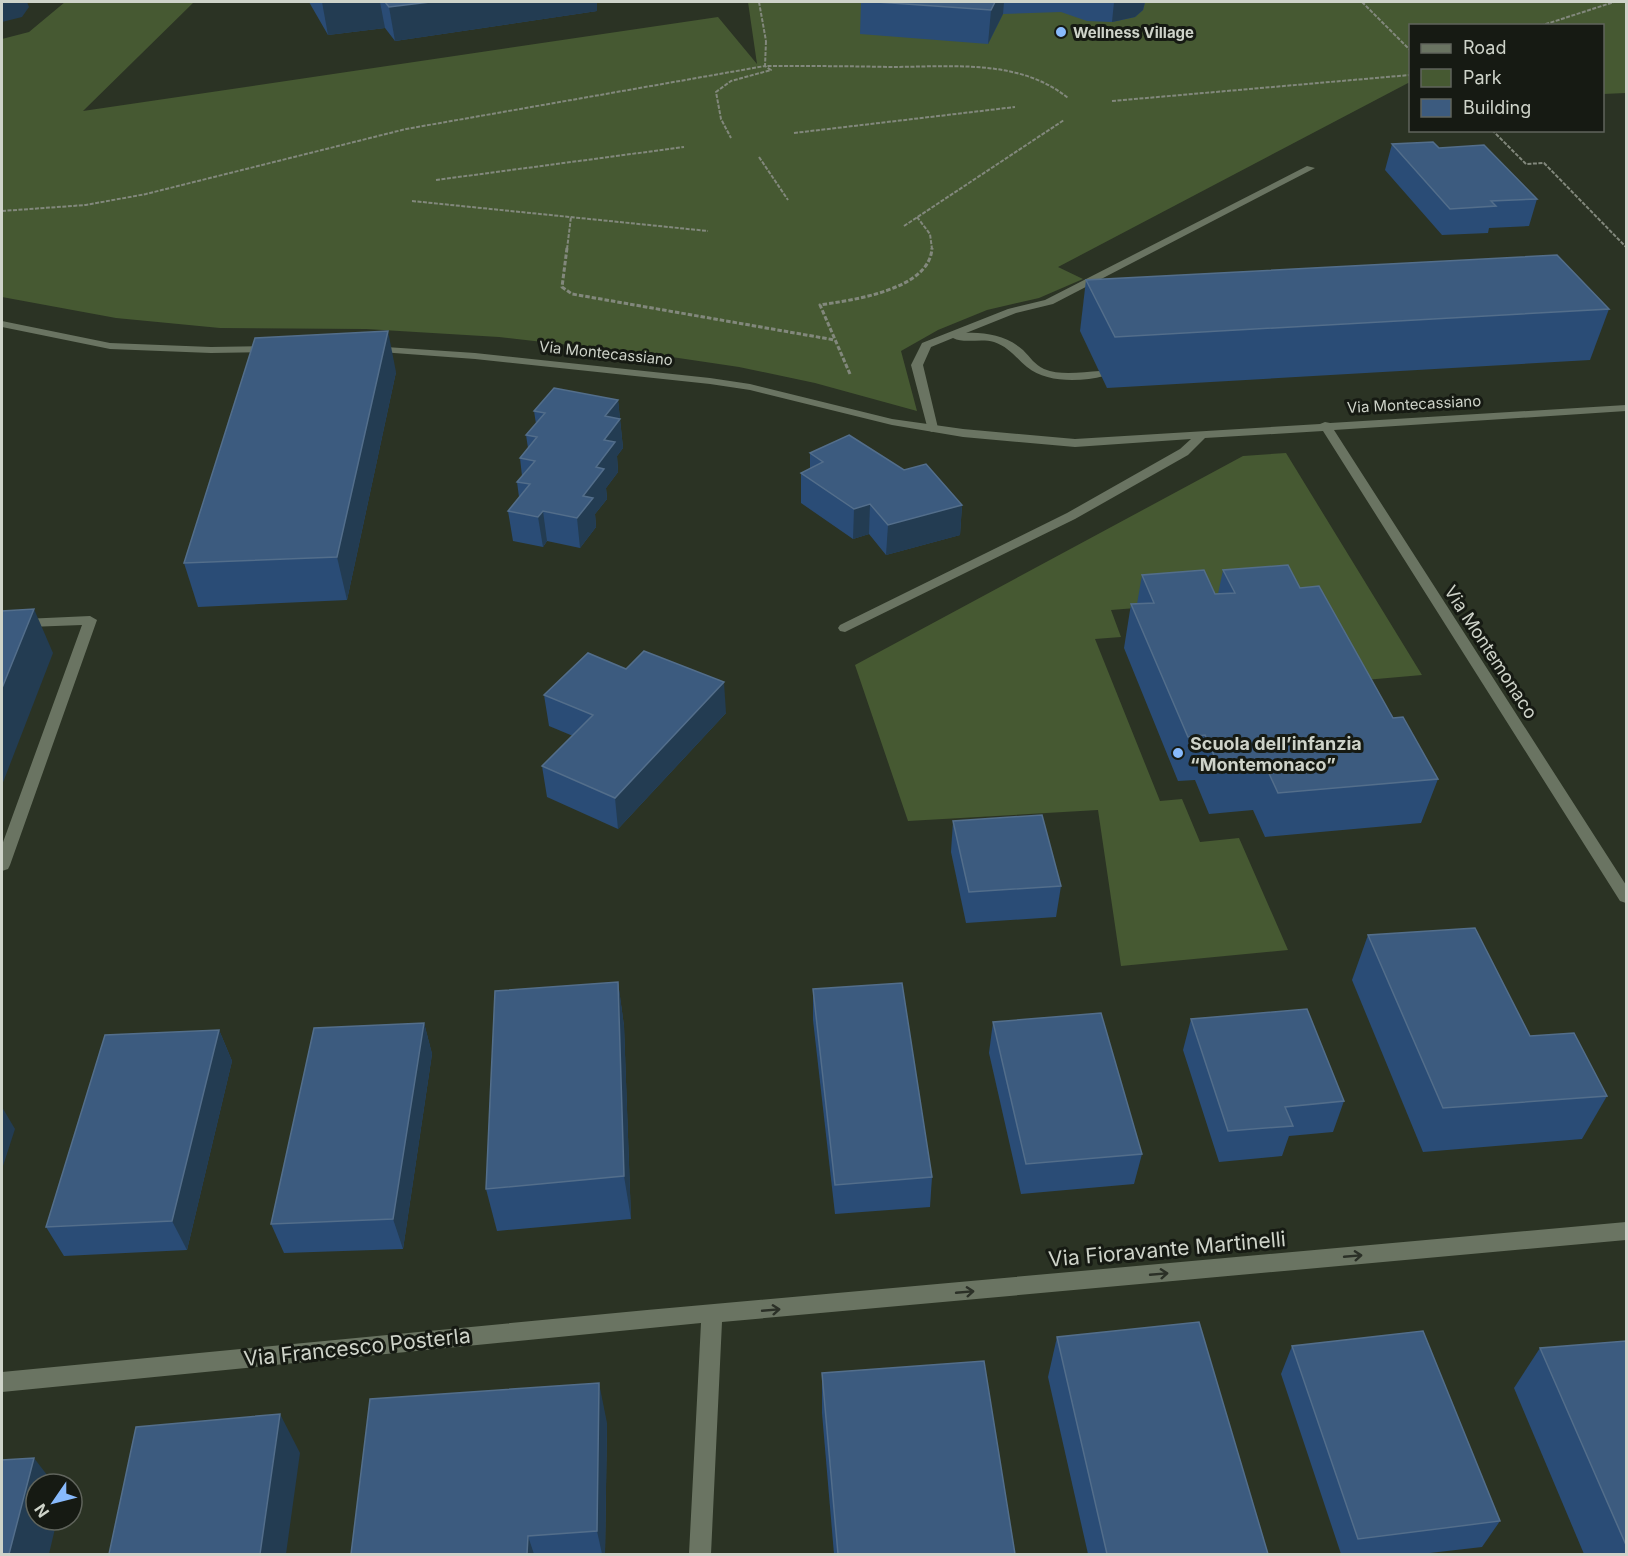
<svg xmlns="http://www.w3.org/2000/svg" width="1628" height="1556" font-family="Inter,sans-serif">
  <rect width="100%" height="100%" fill="#2b3324"/>
  <g fill="#465932">
    <path d="M65,2H194L83,111L718,17L757,64L748,2H1626V93L1603,94L1602,26H1410V82L1058,267L1083,279L1039,298L987,310L938,330L901,351L917,411L815,383L739,367L665,356L499,337L366,329L220,328L116,318L2,297V39L29,32Z"/>
    <path d="M1286,453L1422,675L1365,680L1284,596L1111,610L1121,637L1095,639L1160,801L1182,799L1200,842L1239,838L1288,950L1121,966L1098,810L908,821L855,665L1243,456Z"/>
  </g>
  <g fill="none" stroke-linecap="round" stroke-linejoin="round">
    <g stroke="#82887c" stroke-width="2" stroke-dasharray="4 1.5" stroke-linecap="butt">
      <path d="M759,2L766,41"/>
      <path d="M1362,2L1410,50"/>
      <path d="M1540,26L1614,2"/>
      <path d="M766,41L765,66C807,66 848,66 890,67C949,67 1019,58 1068,98"/>
      <path d="M1112,101L1410,75"/>
      <path d="M1492,130L1526,164L1544,163L1626,247"/>
      <path d="M794,133L1015,107"/>
      <path d="M759,157L788,200"/>
      <path d="M436,180L684,147"/>
      <path d="M412,201L708,231"/>
      <path d="M2,211L86,205L146,194L406,129L765,66L771,70L731,81L716,92L721,119L731,138"/>
      <path d="M917,217L930,234L932,249"/>
      <path d="M904,226L1064,120"/>
      <path d="M567,249L571,217"/>
    </g>
    <g stroke="#82887c" stroke-width="3" stroke-dasharray="4.5 2" stroke-linecap="butt">
      <path d="M567,248L562,287L572,294L835,340"/>
      <path d="M850,374L820,305C852,300 930,290 932,248"/>
    </g>
    <g fill="#6a7462" fill-rule="evenodd">
      <path d="M1307,166L1315,168L1053,304L1016,313L966,333C986,332 1007,336 1023,350C1030,357 1035,365 1044,369C1061,376 1082,372 1100,371L1104,372V376C1081,382 1046,383 1027,367C1016,358 1009,347 994,342C981,338 964,344 953,338L931,347L923,365L938,428L932,432L928,430L911,365L922,343L1008,309L1045,300Z"/>
      <path d="M90,616L97,620L10,865L8,869L2,871V845L82,625L2,628V620Z"/>
    </g>
    <g fill="#6a7462" fill-rule="evenodd">
      <path d="M2,321L110,343L211,347L272,346L277,349L272,352L211,353L110,349L2,327Z"/>
      <path d="M371,346L475,353L710,378L750,384L892,419L963,429L1075,439L1320,424L1325,422L1330,423L1626,405V411L1334,430L1626,885V903L1620,901L1323,431L1205,438L1188,455L1075,519L845,632L840,631L838,628L840,625L1067,513L1180,449L1191,439L1075,447L963,437L892,425L750,390L710,384L475,359L367,351L366,349Z"/>
      <path d="M1626,1222V1240L722,1322L711,1554H689L701,1323L2,1392V1372L647,1310Z"/>
    </g>
  </g>
  <g fill="#2a4c76">
    <path d="M309,2H597V11L395,41L385,28L328,35Z"/>
    <path d="M861,2H1145L1143,10L1135,17L1112,22L1087,21L1061,12L1003,14L988,44L860,34Z"/>
    <path d="M1392,144L1439,148L1537,199L1529,226L1489,228L1488,233L1442,235L1385,170Z"/>
    <path d="M1086,280L1609,309L1590,360L1107,388L1080,331Z"/>
    <path d="M396,372L347,600L198,607L184,563Z"/>
    <path d="M618,400L623,448L617,456L618,472L606,488L607,499L595,514L596,527L580,548L547,541L543,547L513,541L508,511L519,497L517,482L522,476L520,458L528,448L526,435L536,424L534,411Z"/>
    <path d="M810,453L904,470L962,505L960,535L886,555L869,534L853,539L801,503V473L810,469Z"/>
    <path d="M1223,570L1300,588L1438,779L1421,823L1265,837L1253,810L1209,814L1195,780L1178,781L1124,648L1131,604H1137L1142,575L1215,594H1218Z"/>
    <path d="M544,695L726,713L618,829L547,797L542,766L573,736L549,726Z"/>
    <path d="M953,821L1061,886L1056,917L966,923L951,852Z"/>
    <path d="M1368,935L1530,1036L1607,1096L1582,1139L1423,1152L1352,980Z"/>
    <path d="M618,982L624,1026L631,1219L497,1231L486,1189Z"/>
    <path d="M813,989L932,1177L930,1207L835,1214L813,1020Z"/>
    <path d="M1191,1019L1344,1101L1333,1132L1289,1136L1282,1156L1219,1162L1183,1050Z"/>
    <path d="M993,1022L1142,1154L1134,1184L1021,1194L989,1053Z"/>
    <path d="M424,1023L432,1054L403,1249L284,1253L271,1224Z"/>
    <path d="M219,1030L232,1061L187,1250L64,1256L46,1227Z"/>
    <path d="M1057,1337L1268,1554H1088L1048,1377Z"/>
    <path d="M1626,1341V1554H1584L1514,1388L1540,1348Z"/>
    <path d="M1292,1346L1500,1521L1482,1547L1421,1554H1341L1281,1374Z"/>
    <path d="M822,1373L1015,1554H834L822,1413Z"/>
    <path d="M607,1423L605,1554H351Z"/>
  </g>
  <g fill="#233c52">
    <path d="M2,2H27L29,7L22,17L2,22Z"/>
    <path d="M322,2H380L385,28L328,35Z"/>
    <path d="M430,2H597V11L395,41L389,7Z"/>
    <path d="M995,2H1004L1003,14L988,44L991,10Z"/>
    <path d="M1114,2H1145L1143,10L1135,17L1112,22Z"/>
    <path d="M388,331L396,372L347,600L337,557Z"/>
    <path d="M618,400L623,448L617,456L618,472L606,488L607,499L595,514L596,527L580,548L577,518L583,496L604,440L605,416Z"/>
    <path d="M870,504L869,534L853,539L854,509Z"/>
    <path d="M962,505L960,535L886,555L888,525Z"/>
    <path d="M543,511L547,541L543,547L538,517Z"/>
    <path d="M34,609L53,653L2,785V688Z"/>
    <path d="M724,682L726,713L618,829L615,798Z"/>
    <path d="M618,982L624,1026L631,1219L624,1176Z"/>
    <path d="M424,1023L432,1054L403,1249L393,1219Z"/>
    <path d="M219,1030L232,1061L187,1250L172,1221Z"/>
    <path d="M2,1107L15,1129L2,1169Z"/>
    <path d="M599,1383L607,1423L605,1554H602L597,1531Z"/>
    <path d="M280,1414L300,1453L286,1554H260Z"/>
    <path d="M34,1458L54,1484H36V1520H57L49,1554H9Z"/>
    <path d="M528,1536L534,1554H527Z"/>
  </g>
  <g fill="#3c5b7f" stroke="#536e8b" stroke-width="1.5">
    <path d="M385,2H430L389,7Z"/>
    <path d="M877,2H995L991,10Z"/>
    <path d="M1433,142L1439,148L1484,145L1537,199L1491,201L1496,206L1450,209L1392,144Z"/>
    <path d="M1557,255L1609,309L1115,337L1086,280Z"/>
    <path d="M388,331L337,557L184,563L255,338Z"/>
    <path d="M554,388L618,400L605,416L620,419L604,440L615,442L596,467L604,469L583,496L593,498L577,518L543,511L538,517L508,511L530,484L517,482L535,461L520,458L537,437L526,435L545,413L534,411Z"/>
    <path d="M849,435L904,470L926,464L962,505L888,525L870,504L854,509L801,473L823,462L810,453Z"/>
    <path d="M1288,565L1300,588L1319,586L1393,718L1403,717L1438,779L1278,793L1265,765L1220,769L1205,735L1188,737L1131,604L1154,603L1142,575L1204,570L1215,594L1235,593L1223,570Z"/>
    <path d="M34,609L2,688V611Z"/>
    <path d="M644,651L724,682L615,798L542,766L593,715L544,695L588,653L626,669Z"/>
    <path d="M1042,815L1061,886L969,892L953,821Z"/>
    <path d="M1475,928L1530,1036L1574,1033L1607,1096L1443,1108L1368,935Z"/>
    <path d="M618,982L624,1176L486,1189L495,991Z"/>
    <path d="M902,983L932,1177L835,1185L813,989Z"/>
    <path d="M1307,1009L1344,1101L1285,1107L1293,1126L1228,1131L1191,1019Z"/>
    <path d="M1101,1013L1142,1154L1026,1164L993,1022Z"/>
    <path d="M424,1023L393,1219L271,1224L314,1028Z"/>
    <path d="M219,1030L172,1221L46,1227L105,1035Z"/>
    <path d="M1199,1322L1268,1554H1107L1057,1337Z"/>
    <path d="M1423,1331L1500,1521L1358,1539L1292,1346Z"/>
    <path d="M1626,1341V1545L1540,1348Z"/>
    <path d="M984,1361L1015,1554H838L822,1373Z"/>
    <path d="M599,1383L597,1531L528,1536L527,1554H351L370,1399Z"/>
    <path d="M280,1414L260,1554H109L136,1427Z"/>
    <path d="M34,1458L9,1554H2V1460Z"/>
  </g>
  <defs><path id="oneway-shaft" d="M-6 0H5M1.5-3L5.5 0L1.5 3" fill="none" stroke-width="1.6" stroke-linecap="round" stroke-linejoin="round" transform="scale(1.5)"/></defs>
  <g stroke="#2b3027">
    <use href="#oneway-shaft" transform="translate(1353 1256) rotate(-5)"/>
    <use href="#oneway-shaft" transform="translate(1159 1274) rotate(-5)"/>
    <use href="#oneway-shaft" transform="translate(965 1292) rotate(-5)"/>
    <use href="#oneway-shaft" transform="translate(771 1310) rotate(-5)"/>
  </g>
  <g fill="#88bafc" stroke="#161a13" stroke-width="2">
    <circle cx="1061" cy="32" r="6"/>
    <circle cx="1178" cy="753" r="6"/>
  </g>
  <g text-anchor="middle" dominant-baseline="central" stroke-width="6" stroke-linejoin="round" paint-order="stroke">
    <g font-size="15" font-weight="bold" fill="#ced3c9" stroke="#161a13" text-anchor="start">
      <text x="1073" y="32">Wellness Village</text>
    </g>
    <g font-size="15" fill="#ced3c9" stroke="#161a13">
      <text transform="translate(606 353) rotate(6)">Via Montecassiano</text>
      <text transform="translate(1414 404) rotate(-3)">Via Montecassiano</text>
    </g>
    <g font-size="18" fill="#ced3c9" stroke="#161a13">
      <text transform="translate(1491 652) rotate(57)">Via Montemonaco</text>
    </g>
    <g font-size="18" font-weight="bold" fill="#ced3c9" stroke="#161a13" text-anchor="start">
      <text x="1190" y="743">Scuola dell’infanzia<tspan x="1190" dy="21">“Montemonaco”</tspan></text>
    </g>
    <g font-size="21" fill="#ced3c9" stroke="#161a13">
      <text transform="translate(1167 1249) rotate(-5)">Via Fioravante Martinelli</text>
      <text transform="translate(357 1347) rotate(-6)">Via Francesco Posterla</text>
    </g>
  </g>
  <rect width="1628" height="1556" fill="none" stroke="#ced3c9" stroke-width="6"/>
  <rect x="1409" y="24" width="195" height="108" fill="#161a13" stroke="#60645c" stroke-width="1.5"/>
  <rect x="1421" y="44" width="30" height="9" fill="#6a7462" stroke="#60645c" stroke-width="1.5"/>
  <text x="1463" y="54" font-size="18" fill="#ced3c9">Road</text>
  <rect x="1421" y="69" width="30" height="18" fill="#465932" stroke="#60645c" stroke-width="1.5"/>
  <text x="1463" y="84" font-size="18" fill="#ced3c9">Park</text>
  <rect x="1421" y="99" width="30" height="18" fill="#3c5b7f" stroke="#60645c" stroke-width="1.5"/>
  <text x="1463" y="114" font-size="18" fill="#ced3c9">Building</text>
  <g transform="translate(54 1502) rotate(235)"><circle r="28" fill="#161a13" stroke="#60645c" stroke-width="1.5"/>
  <path d="M0-4.5L10 22L0 15L-10 22Z" fill="#88bafc"/>
  <text y="-9" font-size="16" font-weight="bold" text-anchor="middle" fill="#ced3c9">N</text>
  </g>
</svg>
